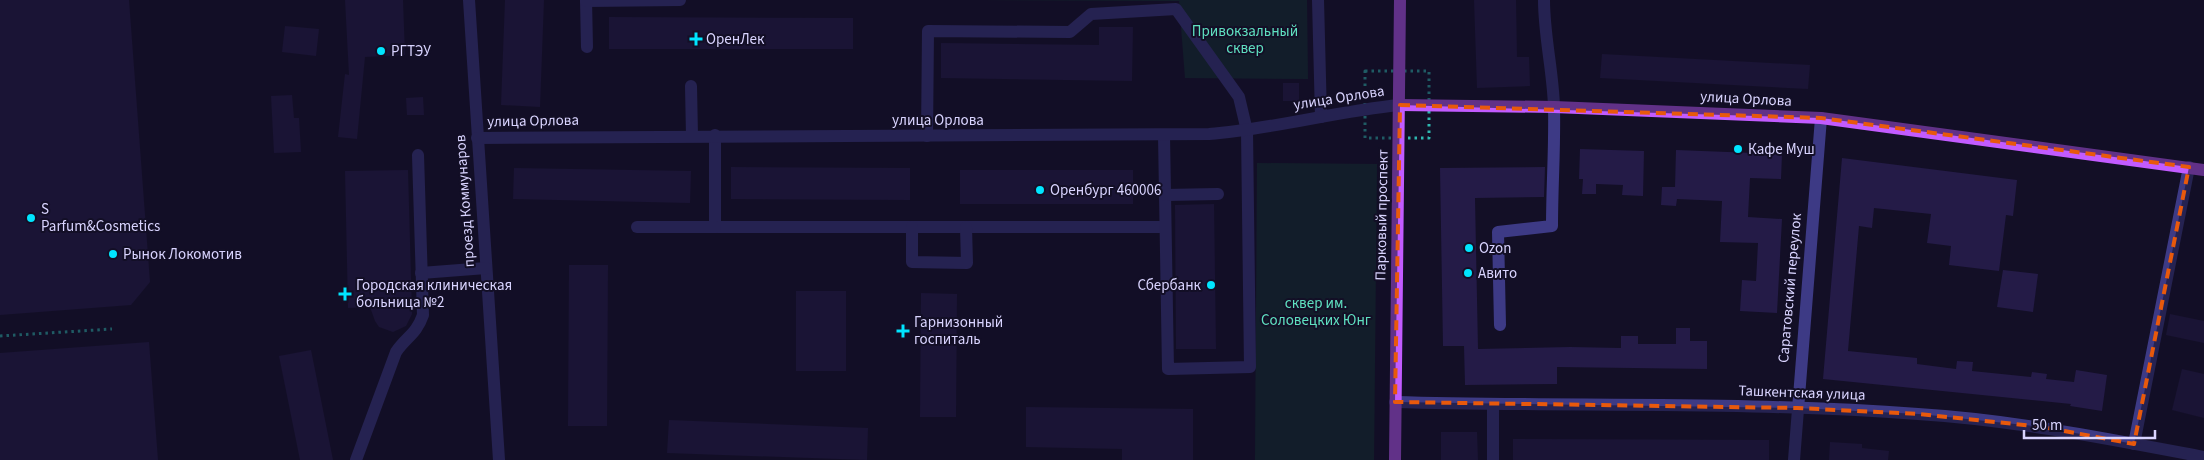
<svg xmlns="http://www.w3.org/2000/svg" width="2204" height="460" font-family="'Source Sans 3',sans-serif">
  <rect width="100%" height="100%" fill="#130f26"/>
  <g fill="#12302f">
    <path d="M983,0H1307L1308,79L1185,78L1179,1Z"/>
    <path d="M1257,163L1377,164L1374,460H1255Z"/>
  </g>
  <g fill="#241b47">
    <path d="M0,0H129L150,282L131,305L0,315Z"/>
    <path d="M345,0H403L405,55L365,57L357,139L338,137L345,74L349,75Z"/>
    <path d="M505,0H544L540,107L501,105Z"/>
    <path d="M1474,0H1516L1517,57H1529L1530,86L1477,88Z"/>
    <path d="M609,17L853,18V49H609Z"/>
    <path d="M285,26L319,29L316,56L282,52Z"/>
    <path d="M1099,27H1133L1132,81L941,78V43L1099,45Z"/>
    <path d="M1602,54L1810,65L1808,89L1600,78Z"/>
    <rect x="1283" y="83" width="16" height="18"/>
    <path d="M292,95L294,118H299L301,152L274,153L271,96Z"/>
    <path d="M423,97L424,115H407L406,98Z"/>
    <path d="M1580,149L1644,151L1643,196L1622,195L1623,185L1596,184V194H1582L1583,179H1579Z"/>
    <path d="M1676,150L1782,154L1781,179L1750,178L1748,217L1782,219L1777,313L1740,311L1742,280L1756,281L1758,243L1720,242L1722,201L1677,199L1676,206L1661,205L1662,187H1675Z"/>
    <path d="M1842,158L2017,180L2013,216L2006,215L1999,271L1949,265L1951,246L1927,243L1931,214L1874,208L1872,228L1859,226L1848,351L1917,358V364L1956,369L1957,361L1973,362L1972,371L2031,377L2032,372L2047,374L2046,379L2074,382L2076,370L2107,375L2102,411L2070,406L2071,404L1823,379Z"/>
    <path d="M731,167L910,168V200L731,199Z"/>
    <path d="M1545,167L1544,197L1475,198L1478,349L1570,347L1621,348V336H1638V344H1676V328H1690V341H1707V369L1557,367V384L1465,385L1464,346H1443L1440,168Z"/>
    <path d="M514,168L691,171L690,203L513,199Z"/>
    <path d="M408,170L412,314L406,326L393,332L379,327L375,321L370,307L348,308L345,171Z"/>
    <rect x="960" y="170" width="173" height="34"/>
    <path d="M1214,204L1216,349H1176L1175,205Z"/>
    <path d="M569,265H608L607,426H568Z"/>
    <path d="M2003,270L2038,274L2033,312L1997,307Z"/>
    <rect x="796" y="291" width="50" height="80"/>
    <path d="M921,293L957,294L956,417H920Z"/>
    <path d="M2170,314L2204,321V343L2166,335Z"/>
    <path d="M149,342L158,460H0V353Z"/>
    <path d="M311,350L333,460H300L279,356Z"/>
    <path d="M2182,369L2204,374V418L2172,410Z"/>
    <path d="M1026,407L1193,409V460H1122V449L1026,447Z"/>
    <path d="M669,420L868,428L867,460L667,453Z"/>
    <path d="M1441,432H1477L1478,460H1441Z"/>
    <path d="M1513,439L1769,440V460H1513Z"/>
    <path d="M1830,442L1862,444V448L1889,451L1888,460H1829Z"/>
  </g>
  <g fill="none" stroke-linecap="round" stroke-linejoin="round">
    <g stroke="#2fb8b0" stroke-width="3" stroke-dasharray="2.5 4" stroke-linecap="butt">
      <rect x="1365" y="71" width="64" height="67"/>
      <path d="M0,336L112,329"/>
    </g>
    <g stroke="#3d3a85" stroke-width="12">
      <path d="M469,0L499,460"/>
      <path d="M586,0L587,47"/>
      <path d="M1318,0L1321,117"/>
      <path d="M586,1L680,0"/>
      <path d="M691,86L692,136"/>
      <path d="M715,135V227H1165"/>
      <path d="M927,136L928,31L1070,32L1091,14L1176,9L1239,97L1247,131L1250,367L1168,369L1164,135"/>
      <path d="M477,138L1209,134C1274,129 1336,111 1400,105"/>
      <path d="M1165,195L1218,194"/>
      <path d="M637,227H715"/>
      <path d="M912,227V262L967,263L966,227"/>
      <path d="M421,273L486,268"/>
      <path d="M1500,325L1498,232L1552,226C1552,186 1555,146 1554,107C1553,71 1544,36 1544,0"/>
      <path d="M1395,402C1569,407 1744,401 1918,414C2014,420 2109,439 2204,457"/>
      <path d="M2134,444L2189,167"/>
      <path d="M356,460L396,352C407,336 416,335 423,315L418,155"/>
      <path d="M1493,460V405"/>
      <path d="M1794,460L1821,118"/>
    </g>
    <g stroke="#c25bff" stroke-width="12">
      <path d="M1400,105L1554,107L1821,118L2204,170"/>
      <path d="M1395,460L1400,0"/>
    </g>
  </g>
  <path d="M0 0H2204V460H0ZM1400,105L1821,118L2189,167L2134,444L2043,427L1919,414L1797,408L1395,402Z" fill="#130f26" fill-opacity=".55" fill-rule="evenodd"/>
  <path fill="none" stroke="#e8590c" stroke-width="4" stroke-dasharray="10 6" stroke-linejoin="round" d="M1400,105L1821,118L2189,167L2134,444L2043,427L1919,414L1797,408L1395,402Z"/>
  <g fill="#00e5ff" stroke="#130f26" stroke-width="2">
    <path d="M693.5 31.5h5v5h5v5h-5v5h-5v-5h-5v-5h5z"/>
    <circle cx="381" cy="51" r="5"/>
    <circle cx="1738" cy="149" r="5"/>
    <circle cx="1040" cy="190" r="5"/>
    <circle cx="31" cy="218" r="5"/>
    <circle cx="1469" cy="248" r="5"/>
    <circle cx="113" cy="254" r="5"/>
    <circle cx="1468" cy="273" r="5"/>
    <circle cx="1211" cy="285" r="5"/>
    <path d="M342.5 286.5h5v5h5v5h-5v5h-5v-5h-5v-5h5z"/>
    <path d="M900.5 323.5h5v5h5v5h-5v5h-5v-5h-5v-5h5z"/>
  </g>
  <g text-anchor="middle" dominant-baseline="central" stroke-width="4" stroke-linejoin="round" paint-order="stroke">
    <g font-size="15" fill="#5fe0c0" stroke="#130f26">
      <text x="1245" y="31">Привокзальный<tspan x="1245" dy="17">сквер</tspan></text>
      <text x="1316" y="303">сквер им.<tspan x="1316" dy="17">Соловецких Юнг</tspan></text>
    </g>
    <g font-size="15" fill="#d9d4ff" stroke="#130f26" text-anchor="start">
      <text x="706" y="39">ОренЛек</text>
      <text x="391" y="51">РГТЭУ</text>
      <text x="1748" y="149">Кафе Муш</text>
      <text x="1050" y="190">Оренбург 460006</text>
      <text x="41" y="209">S<tspan x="41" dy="17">Parfum&amp;Cosmetics</tspan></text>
      <text x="1479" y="248">Ozon</text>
      <text x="123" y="254">Рынок Локомотив</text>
      <text x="1478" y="273">Авито</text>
      <text x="356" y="285">Городская клиническая<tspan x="356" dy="17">больница №2</tspan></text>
      <text x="1201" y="285" text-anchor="end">Сбербанк</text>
      <text x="914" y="322">Гарнизонный<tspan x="914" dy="17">госпиталь</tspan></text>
    </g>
    <g font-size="15" fill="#d9d4ff" stroke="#130f26">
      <text transform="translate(1339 98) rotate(-9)">улица Орлова</text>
      <text transform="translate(1746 99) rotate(3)">улица Орлова</text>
      <text x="938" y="120">улица Орлова</text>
      <text transform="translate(533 121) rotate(-1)">улица Орлова</text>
      <text transform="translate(465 201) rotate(-94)">проезд Коммунаров</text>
      <text transform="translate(1382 215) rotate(-89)">Парковый проспект</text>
      <text transform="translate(1790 288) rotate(-85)">Саратовский переулок</text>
      <text transform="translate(1802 393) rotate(2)">Ташкентская улица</text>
    </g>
  </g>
  <path d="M2024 430v8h131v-8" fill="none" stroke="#d9d4ff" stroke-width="2.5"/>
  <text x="2032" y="430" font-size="15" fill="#d9d4ff" stroke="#130f26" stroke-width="4" paint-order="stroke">50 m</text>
</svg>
